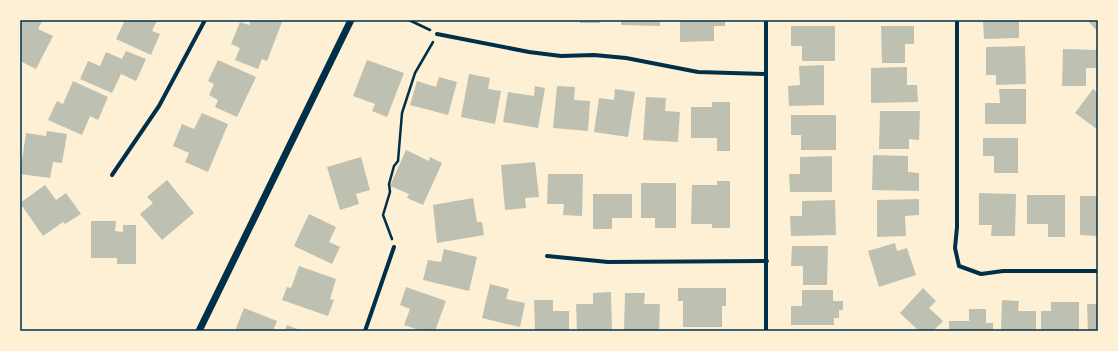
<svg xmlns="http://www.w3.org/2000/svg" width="1118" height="351" font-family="Literata,serif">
  <rect width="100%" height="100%" fill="#fdf0d5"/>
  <g fill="#bec0b2">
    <path d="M21,20L42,21L38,29L53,36L36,69L20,61Z"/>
    <path d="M125,20H157L152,31L160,34L151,55L116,39Z"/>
    <path d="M251,20H276L282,22L267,61L262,59L258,69L235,60L240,48L231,44L240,22L249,25Z"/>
    <rect x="580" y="20" width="20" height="3"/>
    <path d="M621,20H660V26L621,25Z"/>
    <path d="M680,20H725V26H714V41L680,42Z"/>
    <path d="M983,20H1019V38L984,39Z"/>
    <path d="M1087,20H1098V32Z"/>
    <path d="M791,26H835V61H802V46H791Z"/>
    <path d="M881,26H914V44H905V63H882Z"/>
    <path d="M1025,46L1026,84L996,85V75H986V47Z"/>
    <path d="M1063,49L1097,50L1096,68H1086V86H1062Z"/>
    <path d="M126,51L146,59L136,81L121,74L112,93L80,79L88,61L100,66L106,52L122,59Z"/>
    <path d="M218,60L256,77L237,117L215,107L218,100L209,95L214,84L208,81Z"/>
    <path d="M367,60L404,73L387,117L372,111L375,104L353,96Z"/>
    <path d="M824,65V105L789,106L788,86L800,85L799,66Z"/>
    <path d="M907,67V85H917L918,102L871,103V68Z"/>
    <path d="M469,74L490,78L488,89L501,91L495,124L461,117Z"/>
    <path d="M439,77L457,82L448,115L410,105L417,81L436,87Z"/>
    <path d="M73,81L108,97L98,120L90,116L82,135L48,120L57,101L63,104Z"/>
    <path d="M535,86L545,88L538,128L503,122L508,92L534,96Z"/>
    <path d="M557,86L575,87L574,100L590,101L588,131L553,128Z"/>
    <path d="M615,89L635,92L628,137L594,132L599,98L614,100Z"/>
    <path d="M999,89H1026V124H985V103H1000Z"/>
    <path d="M1093,89L1098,93V130L1075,113Z"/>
    <path d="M646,97L666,98L665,111L680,112L678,142L643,140Z"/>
    <path d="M712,102H730V151H717V138H691V107H712Z"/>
    <path d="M880,111H920L919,140L909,139V149H879Z"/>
    <path d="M202,113L228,124L208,172L185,162L189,153L173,146L182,124L194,129Z"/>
    <path d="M791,115H836V150H801V135H791Z"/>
    <path d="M47,131L67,134L62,163L53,162L50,178L20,174L26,133L46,136Z"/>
    <path d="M983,138H1018V173H994V156H983Z"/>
    <path d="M406,150L429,161L430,157L442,163L423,205L407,198L409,194L390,186Z"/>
    <path d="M873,155L908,156V172L919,173V191L872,190Z"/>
    <path d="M832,156V192H790L789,174H800V157Z"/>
    <path d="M361,157L370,190L356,194L359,204L340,210L327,167Z"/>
    <path d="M535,162L539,197L525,198L526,208L505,210L501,165Z"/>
    <path d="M548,174H583L582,216L563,215L564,204H547Z"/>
    <path d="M167,180L194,213L162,240L140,214L153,203L147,197Z"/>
    <path d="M717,181H730V228H712V224H691L692,185H717Z"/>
    <path d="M641,183H676V228H655V218H641Z"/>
    <path d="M45,185L56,200L66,193L81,214L65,224L63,222L43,236L20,203Z"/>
    <path d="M979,193L1016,194L1015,236H991L992,225H979Z"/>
    <path d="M593,194H632V218H612V229H593Z"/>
    <path d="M1027,195H1065V237H1048V224H1027Z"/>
    <path d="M1080,196H1098V236L1080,235Z"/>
    <path d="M473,198L477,222H482L484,235L437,243L433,205Z"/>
    <path d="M919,199V215L905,216L906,236L877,237V200Z"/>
    <path d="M835,200L836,235L791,236L790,216H802V201Z"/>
    <path d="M309,214L336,227L329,242L340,247L332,264L294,246Z"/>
    <path d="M91,221H116L115,231L123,232V225H136V264H117V258H91Z"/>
    <path d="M895,243L897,251L907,248L916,275L879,287L868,251Z"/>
    <path d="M792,246H828L827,285H803V266H791Z"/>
    <path d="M444,249L477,257L469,291L423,280L428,260L441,262Z"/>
    <path d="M299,266L336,279L330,299L334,300L328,316L282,300L287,287L291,288Z"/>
    <path d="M490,284L509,289L506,299L525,303L520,327L482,318Z"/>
    <path d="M406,287L446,301L435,331H422L404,325L410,309L400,305Z"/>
    <path d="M678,288H726V306H722V327H683V301H678Z"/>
    <path d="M923,288L936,301L929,308L943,321L933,331H919L900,313Z"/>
    <path d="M802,290H833V301H843V310H839V318H834V325H791V306H802Z"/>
    <path d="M611,292L612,331H577L576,304H593V293Z"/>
    <path d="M625,293H645L644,304H660L659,331H624Z"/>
    <path d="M534,300H553V311H569V331H535Z"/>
    <path d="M1002,300L1019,301L1018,311H1036V331H1001Z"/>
    <path d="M1051,302H1079V331H1041V311H1051Z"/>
    <path d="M1087,304H1098V331H1088Z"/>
    <path d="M244,308L277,321L273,331H235Z"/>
    <path d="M969,309H986V323H993V331H949V321H969Z"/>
    <path d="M287,325L302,331H285Z"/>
  </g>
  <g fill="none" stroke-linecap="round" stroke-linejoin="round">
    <g stroke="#003049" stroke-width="2.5">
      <path d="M409,20L430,30"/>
      <path d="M392,239L383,215L390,192L389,184L394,166L398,161L402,113L415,73L433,42"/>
    </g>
    <g stroke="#003049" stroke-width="4">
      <path d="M766,20V331"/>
      <path d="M957,20V227L955,248L959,266L981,274L1003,271H1098"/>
      <path d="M437,34L529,52L561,56L594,55L626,58L698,72L765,74"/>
      <path d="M112,175L159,106L205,20"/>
      <path d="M547,256L608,262L767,261"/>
      <path d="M365,331L394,247"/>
    </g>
    <path stroke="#003049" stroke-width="7" d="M199,331L351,20"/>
  </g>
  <rect width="1118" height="351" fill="none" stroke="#fdf0d5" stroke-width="42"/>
  <rect x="21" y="21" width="1076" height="309" fill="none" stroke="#003049" stroke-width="1.5"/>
</svg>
